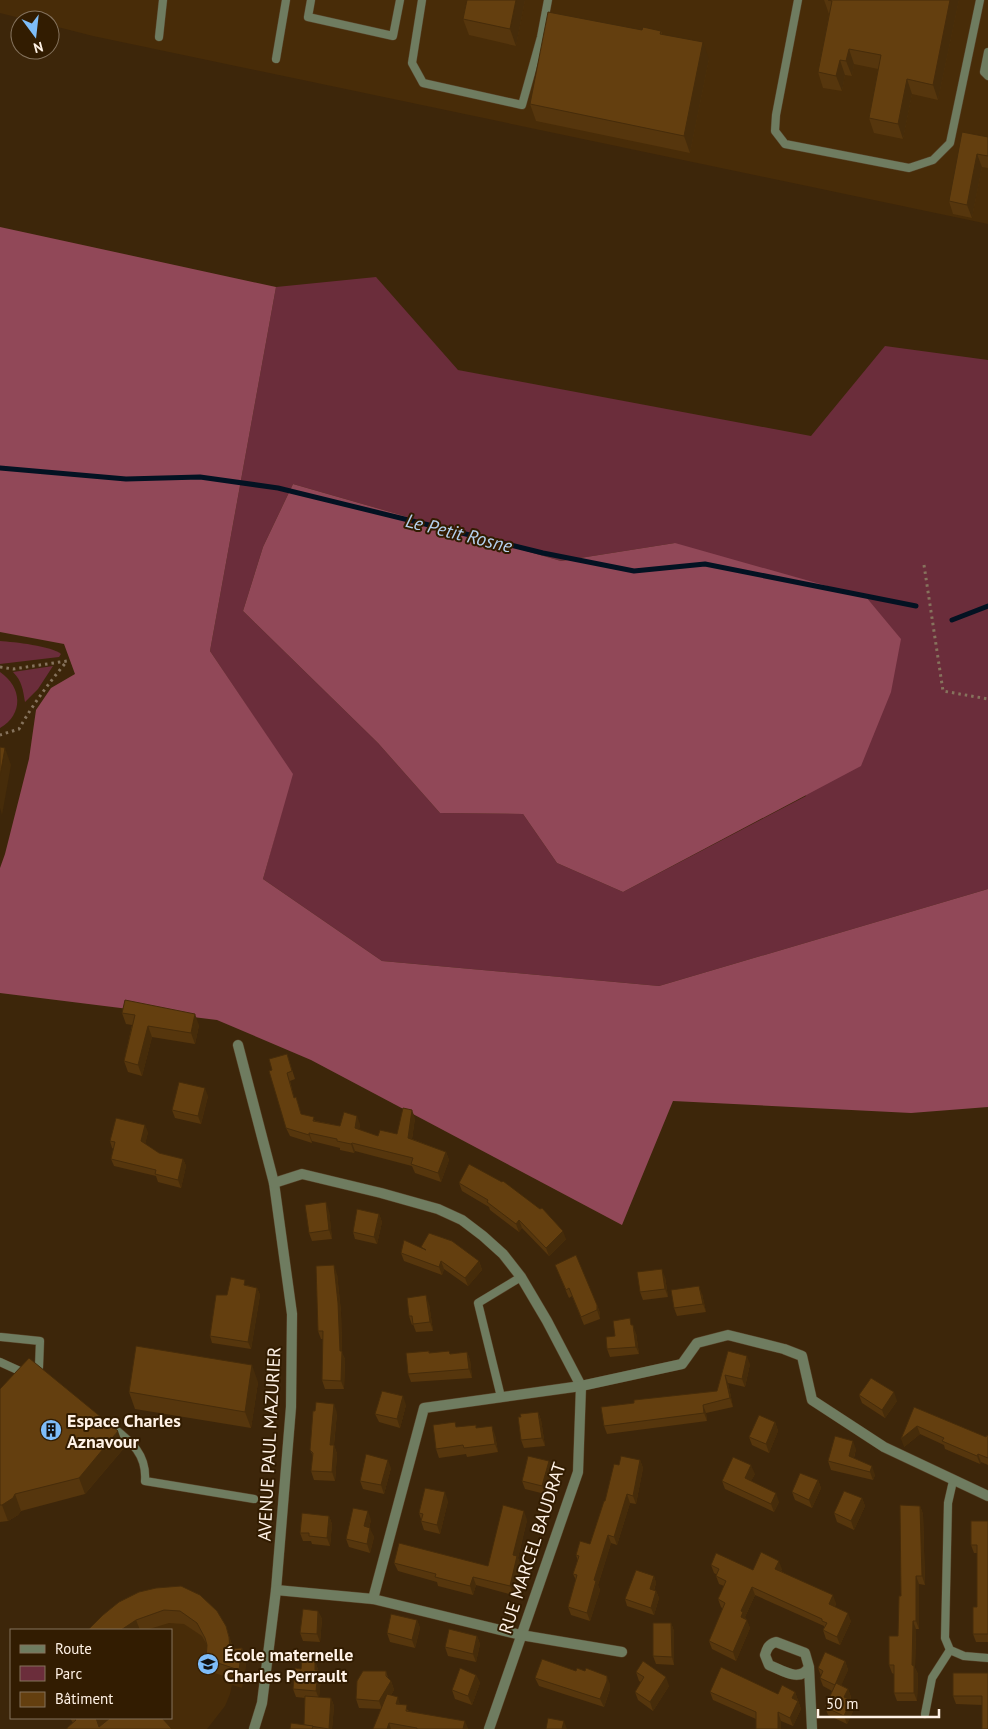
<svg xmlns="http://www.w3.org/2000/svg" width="988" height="1729" font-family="'PT Sans',sans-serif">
  <rect width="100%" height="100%" fill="#3d260a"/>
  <g fill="#482c08">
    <path d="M0,0H988V224L93,36L50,25V20H28L0,13Z"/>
    <path d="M144,1605L230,1639L234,1650L245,1661V1674L242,1688L232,1685L230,1694L225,1706L207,1729H78L70,1718H171V1630H104Z"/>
  </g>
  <g fill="#6b2d3b" fill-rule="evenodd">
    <path d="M376,277L458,370L811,436L885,346L988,360V889L659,986L382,961L263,879L292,774L210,651L276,287ZM293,484L561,561L675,543L806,796L623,892L557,863L523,814L440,813L378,743L243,611L263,547Z"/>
    <path d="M0,641C14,642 52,646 61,654L59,657L0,664Z"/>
    <path d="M53,666L38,689L25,702C23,690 22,681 13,672Z"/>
    <path d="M0,672C22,687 24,714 0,728Z"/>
  </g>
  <g fill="#914858">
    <path d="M0,227L276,287L210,651L293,774L263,879L382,961L659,986L988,889V1107L911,1113L673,1101L622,1225L311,1060L217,1020L0,993V868L5,854L29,759L36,710L51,688L75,674L64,644L0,632Z"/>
    <path d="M293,484L561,561L675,543L866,597L901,639L891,692L861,766L623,892L557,863L523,814L440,813L378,743L243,611L263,547Z"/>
  </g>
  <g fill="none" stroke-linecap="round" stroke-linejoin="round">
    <g stroke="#031222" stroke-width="5">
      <path d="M0,468L126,479L200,477L278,488L543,553L634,571L705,564L916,606"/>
      <path d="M952,620L988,606"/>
    </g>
    <g stroke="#584329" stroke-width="9">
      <g id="lane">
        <path d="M311,0L308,17L393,36L400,0"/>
        <path d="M422,0L412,63L423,83L522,105L541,37L548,0"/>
        <path d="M798,0L776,115L775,131L785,144L909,168L933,160L950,143L980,0"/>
        <path d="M159,37L163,0"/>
        <path d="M988,52L984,72L988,76"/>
        <path d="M276,59L286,0"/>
        <path d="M1,1337L40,1341L39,1367"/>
        <path d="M0,1362L22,1372L27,1371"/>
        <path d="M501,1397L478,1303L521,1277"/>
        <path d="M110,1425C130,1441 147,1453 145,1481L254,1499"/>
        <path d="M953,1481L948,1503L945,1638L950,1650L964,1656L988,1658"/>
        <path d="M925,1714L932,1678L950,1650"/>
      </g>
    </g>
    <g stroke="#584329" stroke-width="11">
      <g id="street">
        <path d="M238,1045L274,1183L292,1314L291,1407L276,1590L262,1703L254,1729"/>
        <path d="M274,1183L302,1174L381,1193L438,1209L462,1220L483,1236L503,1254L521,1277L547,1321L581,1386L578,1472L489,1729"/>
        <path d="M276,1590L373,1599L521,1635L622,1652"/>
        <path d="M373,1599L424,1408L581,1386L682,1364L697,1343L728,1335L784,1349L802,1356L812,1400L884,1447L988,1496"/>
        <path d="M809,1667C800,1683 782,1670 769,1665L765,1655C767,1648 769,1644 776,1642L805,1653L809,1667L812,1729"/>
      </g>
    </g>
    <g stroke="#86735d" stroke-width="3" stroke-dasharray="2.5 4" stroke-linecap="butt">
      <path d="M924,565L943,691L988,699"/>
      <path d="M0,667L13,669L67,661C49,683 33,704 19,729L0,735"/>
    </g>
    <use href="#lane" stroke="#6f7c60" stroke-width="8"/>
    <use href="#street" stroke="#6f7c60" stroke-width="10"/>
  </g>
  <g fill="#56360d">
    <path d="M467,0H525L516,46L469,35L463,19Z"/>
    <path d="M824,0H959L938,100L912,94L903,139L874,133L869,118L878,69L854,64L852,76L845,75L842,91L823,88L818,72L829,14Z"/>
    <path d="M642,30L661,31L662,34L709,59L690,153L536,121L530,104Z"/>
    <path d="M988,137V168L982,167L972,218L953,214L949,201Z"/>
    <path d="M122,1013L199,1025L195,1044L152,1037L142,1076L128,1072L124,1061L132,1025L126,1024Z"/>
    <path d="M287,1054L295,1079L290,1081L294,1098L296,1097L301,1114L316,1121L340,1126L360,1124L359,1130L378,1136L397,1134L415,1118L412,1139L446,1152L449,1160L441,1182L415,1173L412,1166L355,1151L354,1153L340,1150V1148L312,1141V1143L290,1136L286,1128L272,1070Z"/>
    <path d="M208,1096L201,1124L175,1118L172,1110Z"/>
    <path d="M148,1132L145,1144L159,1153L183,1159L186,1166L181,1188L158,1182L156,1176L114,1166L111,1159L114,1149L112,1148L110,1141Z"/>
    <path d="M459,1183L566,1239L549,1256L522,1228L519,1232L490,1210L489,1207L462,1191Z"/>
    <path d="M329,1211L332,1239L312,1241L309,1233Z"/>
    <path d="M379,1214L382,1222L377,1244L355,1239L353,1232Z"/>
    <path d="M421,1247L479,1261L482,1270L468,1286L444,1269L442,1275L404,1261L401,1253L422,1248Z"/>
    <path d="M555,1265L597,1305L600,1313V1319L584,1325L572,1296L569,1298Z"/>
    <path d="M337,1274L341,1312L342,1353L345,1359L344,1389H325L322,1380L323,1339H321L318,1331Z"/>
    <path d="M665,1277L668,1297L643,1300L640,1292Z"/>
    <path d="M247,1285L257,1288L260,1295L251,1349L212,1343L210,1336L227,1295Z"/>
    <path d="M702,1294L706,1312L677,1316L674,1308Z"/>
    <path d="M429,1304L433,1331L416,1332L413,1324L412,1325L409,1316Z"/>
    <path d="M636,1333L639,1354L610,1357L607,1349L615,1336Z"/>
    <path d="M429,1351L430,1353L450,1354L467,1352L470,1360L472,1378L411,1382L408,1374Z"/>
    <path d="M728,1351L750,1364L745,1387L728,1383L733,1407L706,1413L707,1421L607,1434L604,1426L634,1403L717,1391Z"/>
    <path d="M258,1382L251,1428L135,1409L129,1392Z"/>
    <path d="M0,1389L124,1448L85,1494L21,1511L18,1515L8,1521L0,1522Z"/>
    <path d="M859,1395L897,1401L885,1418L862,1403Z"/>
    <path d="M406,1405L400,1428L379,1422L375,1414Z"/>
    <path d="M914,1407L986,1437L988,1436V1465L981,1462L980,1464L945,1449L944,1445L920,1434L904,1447Z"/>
    <path d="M538,1412L541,1420L545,1446L524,1448L521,1440Z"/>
    <path d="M337,1413L334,1445L337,1454L335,1481L314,1480L311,1471L313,1456L310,1450Z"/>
    <path d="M775,1422L778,1431L769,1453L752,1445L749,1437Z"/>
    <path d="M457,1427L477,1428L495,1435L498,1452L467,1457L466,1454L439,1458L436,1449Z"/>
    <path d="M856,1449L854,1458L875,1475L873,1480L831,1470L828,1461Z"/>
    <path d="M640,1460L643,1468L636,1504L630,1503L617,1545L611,1543L598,1585L600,1590L590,1621L571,1615L568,1607L576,1580L573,1574L578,1561L576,1555L590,1544L619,1465Z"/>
    <path d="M549,1461L552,1469L545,1494L525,1489L522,1481Z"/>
    <path d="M391,1468L384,1494L363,1489L360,1481Z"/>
    <path d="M755,1474L751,1481L779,1502L774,1512L725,1489L722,1481Z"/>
    <path d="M818,1480L821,1488L812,1508L795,1500L792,1492Z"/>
    <path d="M862,1498L865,1506L854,1530L837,1522L834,1513Z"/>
    <path d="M448,1501L440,1534L424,1530L421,1521V1519L419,1513Z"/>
    <path d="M920,1506L923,1514L925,1585L919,1584V1629H916L915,1668L918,1674L917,1701H897L894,1693V1674L892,1673L889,1665L898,1636L901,1596Z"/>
    <path d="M329,1516L332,1524L330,1546L312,1544L311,1541H303L300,1533Z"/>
    <path d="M371,1520L369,1528L374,1537L370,1553L349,1547L346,1539Z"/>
    <path d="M527,1520L518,1558L520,1564L513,1595L476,1585L473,1595L438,1586L437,1582L398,1571L394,1563L488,1566Z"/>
    <path d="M988,1521V1642H976L973,1634L977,1607V1553H974L971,1545Z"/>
    <path d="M711,1565L753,1570L782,1569L781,1571L836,1603L835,1607L851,1621L840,1645L826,1639L823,1630L824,1628V1626L755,1595L745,1617L750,1628L736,1661L712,1649L709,1641L723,1609L721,1607L718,1599L724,1586L719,1584L716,1576L717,1575L714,1573Z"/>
    <path d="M654,1576L656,1583L654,1591H656L659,1598L654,1615L627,1606L625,1599Z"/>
    <path d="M139,1592L226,1626L233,1649L242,1648L246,1661L244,1682L211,1672L206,1659L207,1645L202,1636L184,1624L169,1623L146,1630H88Z"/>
    <path d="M318,1611L322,1619L320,1642L303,1641L300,1633Z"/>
    <path d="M417,1620L420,1628L415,1648L390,1642L387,1633Z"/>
    <path d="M671,1623L674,1631V1665L656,1664L653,1656Z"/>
    <path d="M477,1636L480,1644L476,1662L448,1656L445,1647Z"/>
    <path d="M315,1661L321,1678L319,1697L331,1698L334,1706L332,1729H290L304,1725L305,1698L296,1697L293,1689L301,1669Z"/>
    <path d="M845,1661L848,1670L841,1685L848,1689L851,1697L850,1700L854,1709L847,1724L828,1715L825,1707L832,1691L823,1686L820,1678L821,1676L818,1668Z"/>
    <path d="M386,1671L388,1678L391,1681L394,1690L391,1695L400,1704L409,1711L468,1728L467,1729H373L381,1709L359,1708L356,1699Z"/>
    <path d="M576,1671L610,1684V1689L604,1707L539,1686L535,1678Z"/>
    <path d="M636,1672L669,1686L653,1711L638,1700L635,1692L641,1682L639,1681Z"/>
    <path d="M988,1673L982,1705L956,1704L953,1696Z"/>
    <path d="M476,1675L480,1683L472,1705L455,1699L452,1690Z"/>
    <path d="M710,1692L778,1694L795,1692L801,1709L793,1726L781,1721V1729H756V1719L713,1700Z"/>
    <path d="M70,1718H96L99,1726L172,1729H67L73,1723Z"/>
  </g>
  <g fill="#462c0a">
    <path d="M516,0H525L516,46L510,29Z"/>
    <path d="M950,0H959L938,100L933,85Z"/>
    <path d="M703,42L709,59L690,153L684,136Z"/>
    <path d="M849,49L854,64L852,76L846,61Z"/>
    <path d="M840,60L845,75L842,91L836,76Z"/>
    <path d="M907,79L912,94L903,139L898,124Z"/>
    <path d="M977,154L982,167L972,218L967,205Z"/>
    <path d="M5,748L11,765L2,815L0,808V776Z"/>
    <path d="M195,1014L199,1025L195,1044L191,1033Z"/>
    <path d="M148,1026L152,1037L142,1076L138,1065Z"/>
    <path d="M205,1088L208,1096L201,1124L198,1116Z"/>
    <path d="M412,1110L415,1118L411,1146L408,1138Z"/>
    <path d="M357,1116L360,1124L358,1137L355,1128Z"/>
    <path d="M145,1125L148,1132L144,1149L141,1141Z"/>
    <path d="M309,1133L312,1141V1143L309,1135Z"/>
    <path d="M352,1143L355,1151L354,1153L351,1144Z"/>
    <path d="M446,1152L449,1160L441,1182L438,1173Z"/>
    <path d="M183,1159L186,1166L181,1188L178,1180Z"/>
    <path d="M326,1202L329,1211L332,1239L329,1230Z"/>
    <path d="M379,1214L382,1222L377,1244L374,1237Z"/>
    <path d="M519,1220L522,1228L519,1232L516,1224Z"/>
    <path d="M563,1231L566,1239L549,1256L546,1248Z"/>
    <path d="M441,1261L444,1269L442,1275L439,1267Z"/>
    <path d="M479,1261L482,1270L468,1286L465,1278Z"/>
    <path d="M334,1265L337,1274L341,1312L342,1353L345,1359L344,1389L341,1381Z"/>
    <path d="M662,1269L665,1277L668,1297L665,1289Z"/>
    <path d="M699,1286L702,1294L706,1312L703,1304Z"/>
    <path d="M257,1288L260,1295L251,1349L248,1342Z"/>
    <path d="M426,1295L429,1304L433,1331L430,1322Z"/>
    <path d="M597,1305L600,1313V1319L597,1310Z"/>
    <path d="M633,1325L636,1333L639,1354L636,1347Z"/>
    <path d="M467,1352L470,1360L472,1378L469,1369Z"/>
    <path d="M747,1356L750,1364L745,1387L742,1379Z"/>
    <path d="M252,1365L258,1382L251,1428L245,1412Z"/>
    <path d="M725,1375L728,1383L733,1407L730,1398Z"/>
    <path d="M894,1392L897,1401L885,1418L882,1410Z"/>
    <path d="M403,1396L406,1405L400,1428L397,1419Z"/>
    <path d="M334,1404L337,1413L333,1453L330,1445Z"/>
    <path d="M703,1405L706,1413L707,1421L704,1413Z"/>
    <path d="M538,1412L541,1420L545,1446L542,1438Z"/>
    <path d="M775,1422L778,1431L769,1453L766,1444Z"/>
    <path d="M492,1426L495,1435L498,1452L495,1444Z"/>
    <path d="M917,1426L920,1434L904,1447L901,1439Z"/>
    <path d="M118,1431L124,1448L85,1494L79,1478Z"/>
    <path d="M853,1441L856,1449L852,1464L849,1456Z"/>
    <path d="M334,1445L337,1454L335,1481L332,1472Z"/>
    <path d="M978,1454L981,1462L980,1464L977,1456Z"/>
    <path d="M388,1460L391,1468L384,1494L381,1485Z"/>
    <path d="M640,1460L643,1468L636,1504L633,1496Z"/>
    <path d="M549,1461L552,1469L545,1494L542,1486Z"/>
    <path d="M751,1465L755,1474L748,1487L745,1478Z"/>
    <path d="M872,1466L875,1475L873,1480L870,1472Z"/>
    <path d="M818,1480L821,1488L812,1508L809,1500Z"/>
    <path d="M445,1492L448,1501L440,1534L437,1525Z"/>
    <path d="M776,1493L779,1502L774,1512L771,1504Z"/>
    <path d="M15,1494L21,1511L18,1515L8,1521L2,1505Z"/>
    <path d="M627,1494L630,1503L617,1545L614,1537Z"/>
    <path d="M862,1498L865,1506L854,1530L851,1521Z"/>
    <path d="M920,1506L923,1514L925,1585L922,1576Z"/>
    <path d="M368,1511L371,1520L367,1535L364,1526Z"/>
    <path d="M524,1511L527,1520L518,1558L520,1564L513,1595L510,1586L513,1555Z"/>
    <path d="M329,1516L332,1524L330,1546L327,1538Z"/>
    <path d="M370,1528L374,1537L370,1553L367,1544Z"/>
    <path d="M608,1535L611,1543L598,1585L600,1590L590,1621L587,1613L594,1580Z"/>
    <path d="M779,1561L782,1569L778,1577L775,1569Z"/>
    <path d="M654,1576L656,1583L652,1596L650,1589Z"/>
    <path d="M916,1576L919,1584V1629L916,1621Z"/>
    <path d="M473,1577L476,1585L473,1595L470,1586Z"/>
    <path d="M752,1587L755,1595L745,1617L746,1620L741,1617V1611Z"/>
    <path d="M656,1591L659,1598L654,1615L651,1608Z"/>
    <path d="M833,1595L836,1603L832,1612L829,1604Z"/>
    <path d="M318,1611L322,1619L320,1642L317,1634Z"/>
    <path d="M848,1613L851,1621L840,1645L837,1637Z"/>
    <path d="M136,1620L140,1630H121L122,1629Z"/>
    <path d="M417,1620L420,1628L415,1648L412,1640Z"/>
    <path d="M747,1620L750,1628L736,1661L733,1652Z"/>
    <path d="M913,1621L916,1629L915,1668L918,1674L917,1701L914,1693L912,1665Z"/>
    <path d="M671,1623L674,1631V1665L672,1657Z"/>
    <path d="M226,1626L230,1639L234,1650L230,1649Z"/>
    <path d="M477,1636L480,1644L476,1662L473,1654Z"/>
    <path d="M242,1648L246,1661L244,1682L239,1670Z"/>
    <path d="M315,1661L321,1678L319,1699L316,1691L315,1670Z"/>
    <path d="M845,1661L848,1670L838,1693L835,1685Z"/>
    <path d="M476,1675L480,1683L472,1705L468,1696Z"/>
    <path d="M607,1676L610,1684V1689L604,1707L600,1699Z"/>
    <path d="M666,1677L669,1686L653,1711L650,1702Z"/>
    <path d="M391,1681L394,1690L382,1709L379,1701Z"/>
    <path d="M848,1689L851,1697L847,1705L844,1697Z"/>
    <path d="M795,1692L801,1709L793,1726L790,1718L792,1698Z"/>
    <path d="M398,1697L400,1705L396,1704Z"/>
    <path d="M331,1698L334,1706L332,1729H329Z"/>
    <path d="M851,1700L854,1709L847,1724L844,1716Z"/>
    <path d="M778,1712L781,1721V1729H778Z"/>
    <path d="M465,1721L468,1728L467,1729H463Z"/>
    <path d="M564,1721L567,1729H562Z"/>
    <path d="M389,1723L391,1729H387Z"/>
  </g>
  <g fill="#643f0f" stroke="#462c0a">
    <path d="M467,0H516L510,29L463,19Z"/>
    <path d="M828,0H950L933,85L907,79L898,124L869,118L881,55L849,49L846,61L840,60L836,76L818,72L832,1Z"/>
    <path d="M548,12L642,30L643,27L661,31L660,34L703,42L684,136L530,104Z"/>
    <path d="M962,132L988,137V156L977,154L967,205L949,201Z"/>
    <path d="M0,747L5,748L0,776Z"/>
    <path d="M125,1000L195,1014L191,1033L148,1026L138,1065L124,1061L135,1015L122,1013Z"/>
    <path d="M287,1054L292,1071L287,1073L294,1098L296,1097L301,1114L314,1117L313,1121L340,1126L344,1112L357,1116L355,1128L378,1136L380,1130L397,1134L403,1108L412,1110L408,1138L446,1152L438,1173L411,1164L413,1158L352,1143L351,1144L337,1141V1139L309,1133V1135L286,1128L269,1071L272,1070L269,1059Z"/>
    <path d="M179,1082L205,1088L198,1116L172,1110Z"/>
    <path d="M116,1118L145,1125L141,1141L159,1153L183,1159L178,1180L155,1174L156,1170L111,1159L115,1142L110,1141Z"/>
    <path d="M469,1164L502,1182L503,1181L540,1209L542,1208L563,1231L546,1248L519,1220L516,1224L487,1202L488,1200L459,1183Z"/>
    <path d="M326,1202L329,1230L309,1233L305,1205Z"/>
    <path d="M357,1209L379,1214L374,1237L353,1232Z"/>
    <path d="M429,1233L452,1241L479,1261L465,1278L441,1261L439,1267L401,1253L404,1240L426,1250L421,1247Z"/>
    <path d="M576,1255L597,1305V1310L581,1317L569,1288L566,1290L555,1265Z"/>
    <path d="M334,1265L338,1303L340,1351H342L341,1381L322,1380L323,1331H318L316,1266Z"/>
    <path d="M662,1269L665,1289L640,1292L637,1272Z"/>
    <path d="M231,1277L245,1280L244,1285L257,1288L248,1342L210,1336L216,1295H227Z"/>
    <path d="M699,1286L703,1304L674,1308L671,1290Z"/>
    <path d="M426,1295L430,1322L413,1324L412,1316H409L407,1298Z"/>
    <path d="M630,1318L631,1325H633L636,1347L607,1349L606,1337L615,1336L613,1321Z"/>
    <path d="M136,1346L252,1365L245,1412L129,1392Z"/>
    <path d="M429,1351V1353L449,1351L450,1354L467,1352L469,1369L408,1374L406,1353Z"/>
    <path d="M728,1351L747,1356L742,1379L725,1375L730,1398L703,1405L704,1413L604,1426L601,1407L634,1403V1400L717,1391Z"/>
    <path d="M29,1358L118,1431L79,1478L15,1494L13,1498L2,1505H0V1389Z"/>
    <path d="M871,1378L894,1392L882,1410L859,1395Z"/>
    <path d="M382,1391L403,1396L397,1419L375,1414Z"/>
    <path d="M316,1402L334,1404L330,1445H334L332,1472L311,1471L313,1453L310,1450L313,1411H315Z"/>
    <path d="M914,1407L986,1437L987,1435L988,1436V1458L978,1454L977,1456L942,1441L944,1438L917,1426L901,1439Z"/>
    <path d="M538,1412L542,1438L521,1440L518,1417H521L520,1414Z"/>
    <path d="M759,1415L775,1422L766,1444L749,1437Z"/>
    <path d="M455,1422L456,1427L476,1425V1428L492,1426L495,1444L464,1448L463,1445L436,1449L433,1425Z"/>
    <path d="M835,1436L853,1441L849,1456L872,1466L870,1472L828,1461Z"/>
    <path d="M366,1454L388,1460L381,1485L360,1481Z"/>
    <path d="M528,1456L549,1461L542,1486L522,1481Z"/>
    <path d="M621,1456L640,1460L633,1496L627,1494L614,1537L608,1535L594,1580L596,1581L587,1613L568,1607L577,1575L573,1574L579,1556L576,1555L580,1541L590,1544L604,1501H605L614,1464L619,1465Z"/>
    <path d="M733,1457L751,1465L745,1478L776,1493L771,1504L722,1481Z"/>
    <path d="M800,1473L818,1480L809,1500L792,1492Z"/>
    <path d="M425,1488L445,1492L437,1525L421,1521L423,1514L419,1513Z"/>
    <path d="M844,1491L862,1498L851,1521L834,1513Z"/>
    <path d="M503,1505L524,1511L513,1555L517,1556L510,1586L473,1577L470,1586L435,1577L436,1574L394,1563L399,1543L488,1566Z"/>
    <path d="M900,1505L920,1506L922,1576H916V1621H913L912,1665L914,1666V1693H894V1665H889V1636H898L899,1596H901Z"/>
    <path d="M353,1508L368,1511L364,1526L370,1528L367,1544L346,1539Z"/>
    <path d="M302,1513L329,1516L327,1538L309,1536V1533H300Z"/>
    <path d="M971,1521H988V1634H973V1607H977V1545H971Z"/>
    <path d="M761,1552L779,1561L775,1569L833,1595L829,1604L848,1613L837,1637L823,1630L827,1623L822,1621V1619L752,1587L741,1611L743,1612L741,1617L747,1620L733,1652L709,1641L725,1603L718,1599L726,1581L716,1576L719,1569L711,1565L716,1553L753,1570Z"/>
    <path d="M636,1570L654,1576L650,1589L656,1591L651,1608L625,1599Z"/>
    <path d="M181,1586L200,1595L217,1611L226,1626L229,1637L230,1649L242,1648L239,1670L206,1659L207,1645L205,1638L197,1623L180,1611L164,1610L136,1620L121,1630H88L103,1615L119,1602L139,1592L156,1588Z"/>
    <path d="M303,1609L318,1611L317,1634L300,1633Z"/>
    <path d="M391,1614L417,1620L412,1640L387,1633Z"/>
    <path d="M653,1623H671L672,1657L653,1656Z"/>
    <path d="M449,1629L477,1636L473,1654L445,1647Z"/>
    <path d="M825,1652L845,1661L835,1685L820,1678L823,1671L818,1668Z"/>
    <path d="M542,1659L576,1671L577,1668L585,1671L586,1668L607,1676V1681L600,1699L535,1678Z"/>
    <path d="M302,1660L315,1661V1670H318L316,1691L293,1689L295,1668L301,1669Z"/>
    <path d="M643,1661L666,1677L650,1702L635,1692L644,1677L636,1672Z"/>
    <path d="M721,1667L778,1694L782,1685L795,1692L792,1698L798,1701L790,1718L778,1712V1729H756V1712L710,1692Z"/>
    <path d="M460,1668L476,1675L468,1696L452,1690Z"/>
    <path d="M363,1671H386V1676L391,1681L379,1701L356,1699L357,1681Z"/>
    <path d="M953,1673H988V1729H982V1696H953Z"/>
    <path d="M836,1683L848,1689L844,1697L851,1700L844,1716L825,1707Z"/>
    <path d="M387,1694L398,1697L396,1704L407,1705L406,1711L465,1721L463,1729H417V1728L389,1723L387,1729H373Z"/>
    <path d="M305,1696L331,1698L329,1729L304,1725Z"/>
    <path d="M74,1718H96L99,1727L110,1718H162L172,1729H67V1728L76,1720Z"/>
    <path d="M548,1718L564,1721L562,1729H546Z"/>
    <path d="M291,1723L313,1726L312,1729H290Z"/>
  </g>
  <defs>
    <g id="building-disc" transform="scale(1.125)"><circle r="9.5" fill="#7ebdf9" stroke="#321c01"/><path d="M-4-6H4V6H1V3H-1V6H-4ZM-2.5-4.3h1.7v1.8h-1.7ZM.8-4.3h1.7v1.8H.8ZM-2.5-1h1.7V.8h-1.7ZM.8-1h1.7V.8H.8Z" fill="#111"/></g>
    <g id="school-disc" transform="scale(1.125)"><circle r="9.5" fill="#7ebdf9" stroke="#321c01"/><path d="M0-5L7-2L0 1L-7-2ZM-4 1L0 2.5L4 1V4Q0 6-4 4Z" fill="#111"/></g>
  </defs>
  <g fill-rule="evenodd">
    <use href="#building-disc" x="51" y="1430"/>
    <use href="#school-disc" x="208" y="1664"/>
  </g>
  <g text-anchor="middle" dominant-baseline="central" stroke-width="4" stroke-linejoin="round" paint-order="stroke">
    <g font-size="18" font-weight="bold" fill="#fff2e6" stroke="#321c01" text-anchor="start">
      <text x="67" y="1420">Espace Charles<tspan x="67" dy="21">Aznavour</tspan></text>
      <text x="224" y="1654">École maternelle<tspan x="224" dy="21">Charles Perrault</tspan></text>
    </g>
    <g font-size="18" fill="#fff2e6" stroke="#321c01">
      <text transform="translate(269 1444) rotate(-87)">AVENUE PAUL MAZURIER</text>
      <text transform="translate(532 1548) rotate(-72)">RUE MARCEL BAUDRAT</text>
    </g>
    <g font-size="19" font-style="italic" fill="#b5d2ef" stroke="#321c01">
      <text transform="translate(459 533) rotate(14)">Le Petit Rosne</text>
    </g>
  </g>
  <rect x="10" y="1629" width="162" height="90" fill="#321c01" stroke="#84725d"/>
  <rect x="20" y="1645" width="25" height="8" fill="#6f7c60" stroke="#84725d"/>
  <text x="55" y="1654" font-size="15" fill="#fff2e6">Route</text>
  <rect x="20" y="1666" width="25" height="15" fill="#6b2d3b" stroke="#84725d"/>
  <text x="55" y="1679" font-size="15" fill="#fff2e6">Parc</text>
  <rect x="20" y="1692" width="25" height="15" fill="#643f0f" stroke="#84725d"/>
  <text x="55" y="1704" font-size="15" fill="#fff2e6">Bâtiment</text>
  <g transform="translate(35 35) rotate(165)"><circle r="24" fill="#321c01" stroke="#84725d"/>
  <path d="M0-4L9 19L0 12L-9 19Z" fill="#7ebdf9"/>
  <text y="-8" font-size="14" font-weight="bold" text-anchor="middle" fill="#fff2e6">N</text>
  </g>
  <path d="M818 1709v8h121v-8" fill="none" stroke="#fff2e6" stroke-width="2.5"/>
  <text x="826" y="1709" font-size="15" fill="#fff2e6" stroke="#321c01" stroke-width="4" paint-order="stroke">50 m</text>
</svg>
